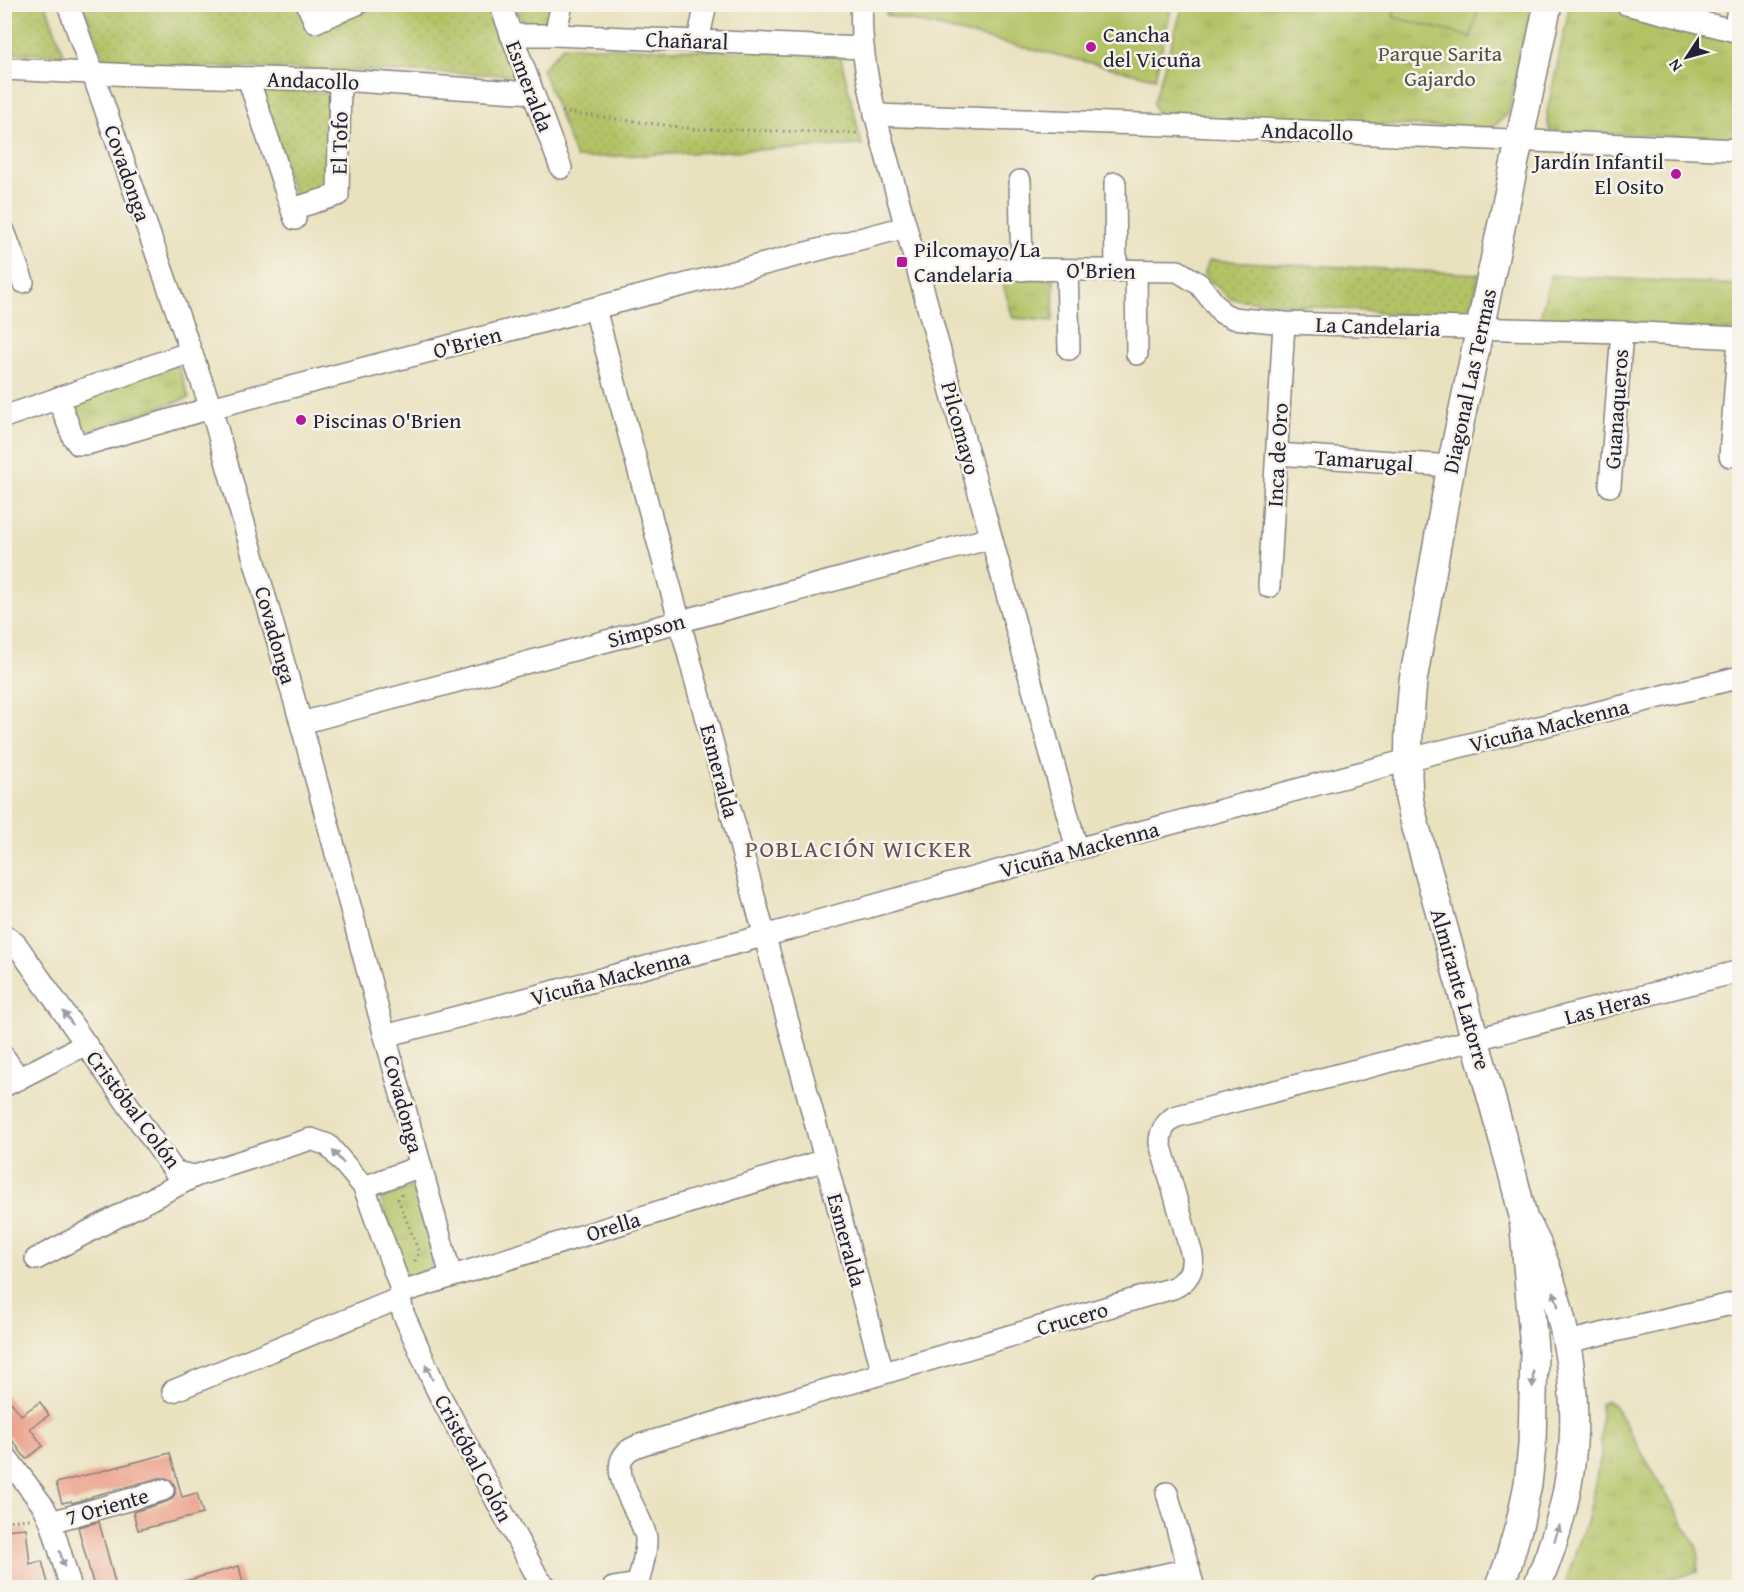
<svg xmlns="http://www.w3.org/2000/svg" width="1744" height="1592" font-family="'Gentium Book Plus',serif">
  <defs>
    <pattern id="grass-dots" width="8" height="8" patternUnits="userSpaceOnUse" patternTransform="scale(1.5)"><rect width="8" height="8" fill="#b2c265"/><path d="M2 2h.1M6 6h.1" fill="none" stroke="#99a659" stroke-width="1.8" stroke-linecap="round"/></pattern>
    <pattern id="park-tufts" width="24" height="20" patternUnits="userSpaceOnUse" patternTransform="scale(1.5)"><rect width="24" height="20" fill="#b2c265"/><path d="M3 7l-1-3M5 7V3M7 7l1-3M15 17l-1-3M17 17v-4M19 17l1-3" fill="none" stroke="#99a659"/></pattern>
  </defs>
  <rect width="100%" height="100%" fill="#f7f3e8"/>
  <filter id="ink" filterUnits="userSpaceOnUse"><feTurbulence type="fractalNoise" baseFrequency=".0167" numOctaves="2"/><feDisplacementMap in="SourceGraphic" scale="12" xChannelSelector="R" yChannelSelector="G"/><feConvolveMatrix kernelMatrix="1 2 1 2 8 2 1 2 1" color-interpolation-filters="sRGB"/></filter>
  <filter id="wash" filterUnits="userSpaceOnUse"><feTurbulence type="fractalNoise" baseFrequency=".008" numOctaves="4" result="noise"/><feDisplacementMap in="SourceGraphic" scale="24" xChannelSelector="R" yChannelSelector="G"/><feGaussianBlur stdDeviation="1.35" result="paint"/><feColorMatrix in="noise" values="0 0 0 0 0 0 0 0 0 0 0 0 0 0 0 0 0 1.4 0 .05"/><feComposite in="paint" operator="in"/></filter>
  <g filter="url(#wash)">
    <rect width="100%" height="100%" fill="#eae1bf"/>
    <g fill="url(#grass-dots)" stroke="#6a7250" stroke-width="1.5">
      <path d="M5,4L46,5L64,55L5,53Z"/>
      <path d="M83,5H300L312,32L383,5H491L517,75L105,64Z"/>
      <path d="M516,5H553L548,26L522,20Z"/>
      <path d="M563,46L840,54L862,145L576,158L542,69Z"/>
      <path d="M260,89L329,93V189L295,199Z"/>
      <path d="M1209,260L1479,274L1470,319L1443,318L1231,299L1204,275Z"/>
    </g>
    <g fill="url(#park-tufts)" stroke="#6a7250" stroke-width="1.5">
      <path d="M1183,5H1532L1508,114L1492,128L1159,118L1153,104Z"/>
      <path d="M1570,5H1594L1739,31V139L1549,131L1547,112Z"/>
      <path d="M1551,275L1739,285V331L1539,322Z"/>
      <path d="M1001,277L1054,279L1053,321L1013,318Z"/>
      <path d="M178,364L189,398L78,434L67,401Z"/>
      <path d="M412,1187L441,1266L404,1278L381,1199Z"/>
      <path d="M1607,1400L1614,1405L1696,1545L1699,1557L1697,1572L1641,1587H1564L1587,1518L1601,1456V1404Z"/>
    </g>
    <g fill="#b2c265" stroke="#6a7250" stroke-width="1.5">
      <path d="M888,5L1172,4V5L1155,78L886,15Z"/>
      <path d="M1396,5V4L1479,5L1471,37L1393,17Z"/>
    </g>
    <g id="blocks">
      <g fill="#eba18b">
        <path d="M4,1393L21,1415L40,1402L49,1415L30,1428L43,1446L26,1459L4,1429Z"/>
        <path d="M170,1453L182,1497L197,1493L203,1514L138,1530L133,1512L166,1502L172,1499L175,1494V1487L172,1481L166,1478H159L92,1496V1497L72,1503L71,1501L62,1503L56,1483Z"/>
        <path d="M99,1522L109,1559L116,1587H94L78,1527Z"/>
        <path d="M26,1528L30,1564L42,1561L49,1587H4V1530Z"/>
        <path d="M239,1566L244,1587H178V1583Z"/>
      </g>
    </g>
  </g>
  <g filter="url(#ink)">
    <use href="#blocks" fill-opacity="0" stroke="#86827d" stroke-width="1.5"/>
    <g fill="none" stroke-linecap="round" stroke-linejoin="round">
      <g stroke="#86827d" stroke-width="24">
        <g id="minor">
          <path d="M68,4L211,408L301,723L385,1036L451,1276"/>
          <path d="M307,4L315,22L357,4"/>
          <path d="M500,4L561,168"/>
          <path d="M862,4C859,48 870,92 880,133L1077,849"/>
          <path d="M1626,4L1740,32"/>
          <path d="M1734,31L1739,4"/>
          <path d="M511,35H555L863,48"/>
          <path d="M555,35L562,4"/>
          <path d="M698,41L706,4"/>
          <path d="M4,69L134,75L340,80L533,93"/>
          <path d="M248,78L295,219"/>
          <path d="M875,115L1168,125L1740,150"/>
          <path d="M1020,181L1022,270"/>
          <path d="M1115,183L1116,271"/>
          <path d="M292,209L338,195L340,80"/>
          <path d="M4,231L23,282"/>
          <path d="M917,268L1178,271L1199,284L1222,313L1233,318L1284,323L1622,332L1740,338"/>
          <path d="M1067,270L1069,349"/>
          <path d="M1136,271L1137,354"/>
          <path d="M595,309L883,1373"/>
          <path d="M58,398L73,437L78,444H87L211,408L906,227"/>
          <path d="M4,417L191,352"/>
          <path d="M1277,454L1451,466"/>
          <path d="M1730,456L1739,338"/>
          <path d="M1610,486L1622,332"/>
          <path d="M1269,587L1284,323"/>
          <path d="M301,723L991,538"/>
          <path d="M4,935L16,944L175,1172L195,1176L311,1139L328,1145L364,1187L402,1292L400,1298L403,1313L437,1390L539,1580L548,1588"/>
          <path d="M385,1036L786,930L1077,849L1430,754L1740,677"/>
          <path d="M4,1057L19,1079"/>
          <path d="M4,1086L86,1044"/>
          <path d="M364,1187L421,1166"/>
          <path d="M36,1259L195,1176"/>
          <path d="M402,1292L825,1160"/>
          <path d="M1567,1342L1740,1302"/>
          <path d="M173,1391L400,1298"/>
          <path d="M4,1454L44,1507L51,1522L71,1588"/>
          <path d="M1167,1493L1194,1588"/>
          <path d="M51,1522L163,1490"/>
          <path d="M638,1584C641,1569 647,1553 646,1538C643,1515 605,1472 627,1452C631,1448 637,1446 643,1444L1173,1288C1187,1282 1194,1271 1192,1255L1160,1143C1160,1131 1165,1124 1174,1117L1740,971"/>
          <path d="M613,1588L638,1584"/>
          <path d="M1104,1588L1189,1569"/>
        </g>
      </g>
      <g stroke="#86827d" stroke-width="30">
        <g id="major">
          <path d="M1528,1225C1542,1251 1549,1274 1557,1302C1585,1404 1578,1491 1536,1588"/>
          <path d="M1499,1588L1508,1564L1520,1522L1528,1484L1532,1446L1534,1350L1523,1216L1512,1172L1415,824L1409,798L1408,775L1409,728L1413,681L1451,466L1548,4"/>
        </g>
      </g>
      <g stroke="#86827d" stroke-width="3" stroke-dasharray="1.5 4.5" stroke-linecap="butt">
        <path d="M562,112L695,129L860,133"/>
        <path d="M402,1194L398,1199L419,1252L413,1265"/>
        <path d="M4,1521L30,1519"/>
      </g>
      <use href="#minor" stroke="#fff" stroke-width="21"/>
      <use href="#major" stroke="#fff" stroke-width="27"/>
    </g>
    <defs><path id="oneway-solid" d="M-6-.8H1V-3.2L6.5 0L1 3.2V.8H-6Z" transform="scale(1.5)"/></defs>
    <g fill="#9c9ca7">
      <use href="#oneway-solid" transform="translate(68 1018) rotate(-125)"/>
      <use href="#oneway-solid" transform="translate(338 1157) rotate(-131)"/>
      <use href="#oneway-solid" transform="translate(1556 1299) rotate(-106)"/>
      <use href="#oneway-solid" transform="translate(429 1372) rotate(-114)"/>
      <use href="#oneway-solid" transform="translate(1533 1379) rotate(92)"/>
      <use href="#oneway-solid" transform="translate(1557 1533) rotate(-72)"/>
      <use href="#oneway-solid" transform="translate(62 1559) rotate(74)"/>
    </g>
  </g>
  <g fill="#b5179e" stroke="#f7f3e8" stroke-width="2">
    <circle cx="1091" cy="47" r="6"/>
    <circle cx="1676" cy="174" r="6"/>
    <rect x="896" y="256" width="12" height="12" rx="3"/>
    <circle cx="301" cy="420" r="6"/>
  </g>
  <g text-anchor="middle" dominant-baseline="central" stroke-width="5" stroke-linejoin="round" paint-order="stroke">
    <g font-size="22" fill="#22223b" stroke="#f7f3e8" text-anchor="start">
      <text x="1103" y="34">Cancha<tspan x="1103" dy="25">del Vicuña</tspan></text>
      <text x="1664" y="161" text-anchor="end">Jardín Infantil<tspan x="1664" dy="25">El Osito</tspan></text>
      <text x="914" y="249">Pilcomayo/La<tspan x="914" dy="25">Candelaria</tspan></text>
      <text x="313" y="420">Piscinas O'Brien</text>
    </g>
    <g font-size="22" fill="#22223b" stroke="#f7f3e8">
      <text transform="translate(687 40) rotate(2)">Chañaral</text>
      <text transform="translate(313 80) rotate(2)">Andacollo</text>
      <text transform="translate(530 86) rotate(69)">Esmeralda</text>
      <text transform="translate(1307 131) rotate(2)">Andacollo</text>
      <text transform="translate(339 143) rotate(-89)">El Tofo</text>
      <text transform="translate(128 173) rotate(71)">Covadonga</text>
      <text transform="translate(1101 270) rotate(1)">O'Brien</text>
      <text transform="translate(1378 326) rotate(2)">La Candelaria</text>
      <text transform="translate(467 342) rotate(-15)">O'Brien</text>
      <text transform="translate(1469 381) rotate(-78)">Diagonal Las Termas</text>
      <text transform="translate(1616 409) rotate(-86)">Guanaqueros</text>
      <text transform="translate(961 428) rotate(75)">Pilcomayo</text>
      <text transform="translate(1277 455) rotate(-87)">Inca de Oro</text>
      <text transform="translate(1364 460) rotate(4)">Tamarugal</text>
      <text transform="translate(646 630) rotate(-15)">Simpson</text>
      <text transform="translate(276 635) rotate(74)">Covadonga</text>
      <text transform="translate(1549 725) rotate(-14)">Vicuña Mackenna</text>
      <text transform="translate(720 771) rotate(75)">Esmeralda</text>
      <text transform="translate(1079 849) rotate(-15)">Vicuña Mackenna</text>
      <text transform="translate(610 977) rotate(-15)">Vicuña Mackenna</text>
      <text transform="translate(1461 989) rotate(74)">Almirante Latorre</text>
      <text transform="translate(1607 1006) rotate(-15)">Las Heras</text>
      <text transform="translate(404 1104) rotate(75)">Covadonga</text>
      <text transform="translate(134 1109) rotate(53)">Cristóbal Colón</text>
      <text transform="translate(613 1226) rotate(-17)">Orella</text>
      <text transform="translate(847 1240) rotate(75)">Esmeralda</text>
      <text transform="translate(1072 1318) rotate(-16)">Crucero</text>
      <text transform="translate(474 1458) rotate(62)">Cristóbal Colón</text>
      <text transform="translate(107 1506) rotate(-16)">7 Oriente</text>
    </g>
    <g font-size="22" fill="#4d5248" stroke="#f7f3e8">
      <text x="1440" y="53">Parque Sarita<tspan x="1440" dy="25">Gajardo</tspan></text>
    </g>
    <g font-size="24" letter-spacing="1.5" fill="#684e57" stroke="#f7f3e8">
      <text x="859" y="848">POBLACIÓN WICKER</text>
    </g>
  </g>
  <rect width="1744" height="1592" fill="none" stroke="#f7f3e8" stroke-width="24"/>
  <g transform="translate(1687 57) rotate(234)" stroke="#f7f3e8" stroke-width="4.5" paint-order="stroke">
  <path d="M0-4.5L10 22L0 15L-10 22Z" fill="#22223b"/>
  <text y="-9" font-size="16" font-weight="bold" text-anchor="middle" fill="#22223b">N</text>
  </g>
</svg>
